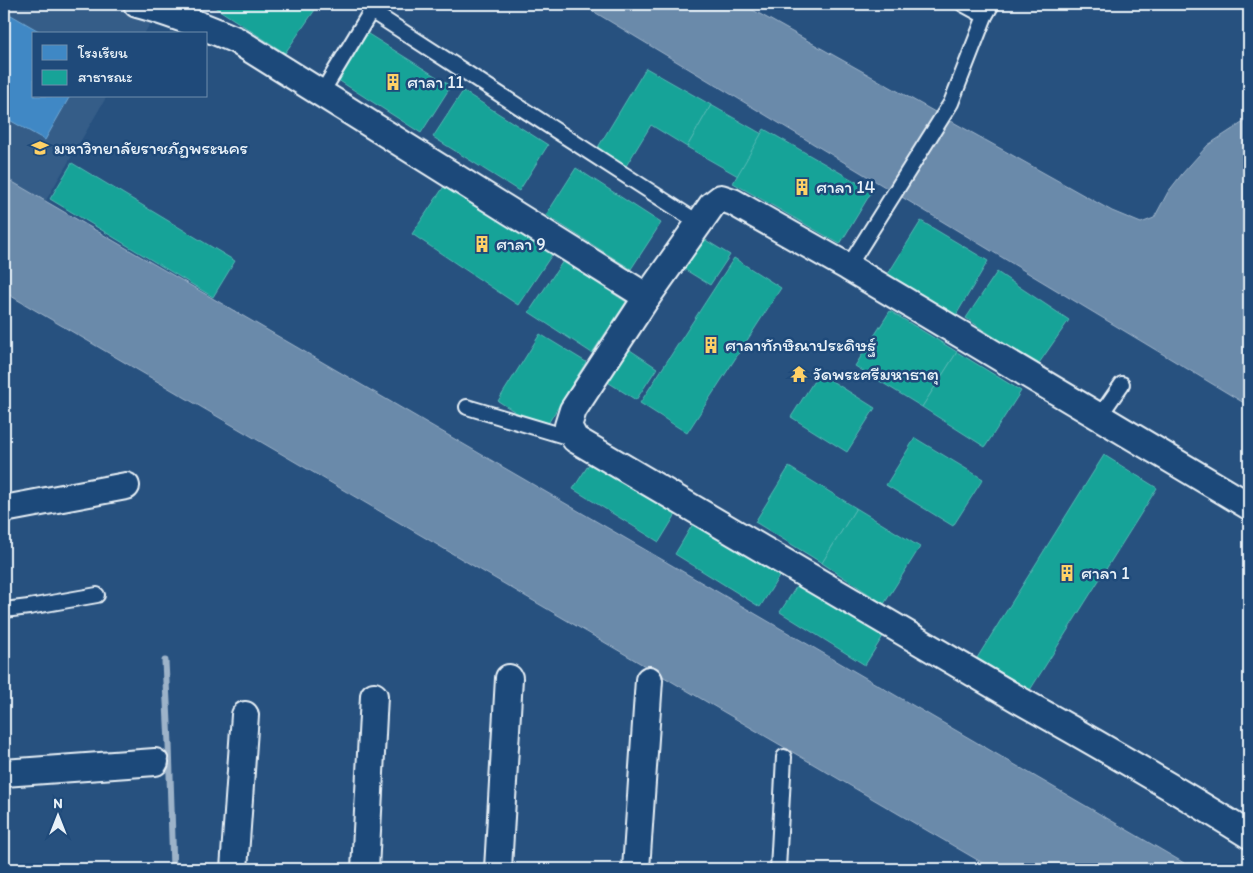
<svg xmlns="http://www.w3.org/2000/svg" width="1253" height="873" font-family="Itim,'Playpen Sans Thai',sans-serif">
  <rect width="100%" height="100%" fill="#27517f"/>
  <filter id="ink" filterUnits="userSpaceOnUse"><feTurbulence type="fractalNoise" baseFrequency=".02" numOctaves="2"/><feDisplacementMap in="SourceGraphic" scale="10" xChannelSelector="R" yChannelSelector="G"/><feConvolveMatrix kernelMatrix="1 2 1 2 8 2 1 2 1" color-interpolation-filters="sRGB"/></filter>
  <g filter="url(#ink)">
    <path fill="#355d88" d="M4,4H162L144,34H34V96H107L4,272Z"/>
    <g fill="#6b8aaa" stroke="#9db3c9">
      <path d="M581,4H742L1112,211L1141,223L1154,218L1168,192L1182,174L1208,145L1242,123L1249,122V254C1246,262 1246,277 1249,285V406Z"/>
      <path d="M4,177L1184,863L1180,869H993L4,292Z"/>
    </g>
    <path fill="#3f88c5" stroke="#72a8d4" d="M11,15L44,34H34V96H70L45,140L4,117V26Z"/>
    <g fill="#17a398" stroke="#56bab5">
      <path d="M210,4H319L285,53Z"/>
      <path d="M365,32L451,86L421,133L335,78Z"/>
      <path d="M646,68L711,105L687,147L651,125L626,166L597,149Z"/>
      <path d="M463,91L548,145L519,191L433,137Z"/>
      <path d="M711,105L762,134L738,176L687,147Z"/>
      <path d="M764,129L872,191L840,244L733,183Z"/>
      <path d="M72,163L235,261L213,297L50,199Z"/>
      <path d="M576,168L661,223L631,269L546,215Z"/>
      <path d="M447,182L553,253L518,305L412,234Z"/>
      <path d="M921,221L988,261L956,315L888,274Z"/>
      <path d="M699,236L730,255L710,285L679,266Z"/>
      <path d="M734,258L781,288L687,433L640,403Z"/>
      <path d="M563,261L626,302L592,353L529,312Z"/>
      <path d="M997,272L1069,320L1037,366L966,318Z"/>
      <path d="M890,311L957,352L922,407L855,366Z"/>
      <path d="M540,334L586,362L544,430L498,401Z"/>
      <path d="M627,348L657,368L636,400L606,381Z"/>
      <path d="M957,352L1021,391L985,447L922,407Z"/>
      <path d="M819,373L875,408L847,452L791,417Z"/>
      <path d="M915,438L983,479L953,526L886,485Z"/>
      <path d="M1104,455L1157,488L1030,690L977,658Z"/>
      <path d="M593,458L678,511L659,542L573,489Z"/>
      <path d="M789,467L856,508L822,563L755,522Z"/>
      <path d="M856,508L920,547L884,604L822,563Z"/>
      <path d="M694,522L780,575L760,607L675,554Z"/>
      <path d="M800,581L885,633L865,665L780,612Z"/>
    </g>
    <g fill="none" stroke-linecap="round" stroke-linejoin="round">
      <path stroke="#9db3c9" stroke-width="7" d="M165,661L169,744L173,869"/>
      <g stroke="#e8f1f8" stroke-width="18">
        <g id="service">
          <path d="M963,4L985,16"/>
          <path d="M321,94L371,11L699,223"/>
          <path d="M848,267L951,103L985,16L992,4"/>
          <path d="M467,407L574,439"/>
          <path d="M1099,417L1122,384"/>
          <path d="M4,610L29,607L97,595"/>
          <path d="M778,869L784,757"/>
        </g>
      </g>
      <g stroke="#e8f1f8" stroke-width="30">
        <g id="minor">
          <path d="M137,4C171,13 203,26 236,40L647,297"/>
          <path d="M1249,506L848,267L733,202L721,198L712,205L647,297L573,410L568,426L575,439L1021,701C1098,744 1174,788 1249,835"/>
          <path d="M4,509L126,486"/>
          <path d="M4,773L155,762"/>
          <path d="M234,869L245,715"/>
          <path d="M365,869L374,696"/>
          <path d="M498,869L509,678"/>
          <path d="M636,869L649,680"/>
        </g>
      </g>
      <use href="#service" stroke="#1f4a7a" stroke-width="14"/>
      <use href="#minor" stroke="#1f4a7a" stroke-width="26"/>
    </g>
  </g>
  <defs>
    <g id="building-bare" transform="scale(1.35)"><path d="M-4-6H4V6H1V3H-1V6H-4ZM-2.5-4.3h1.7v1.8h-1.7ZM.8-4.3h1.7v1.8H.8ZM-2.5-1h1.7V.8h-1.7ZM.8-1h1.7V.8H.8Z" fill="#ffd166" stroke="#1f4a7a" stroke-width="2.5" paint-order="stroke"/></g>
    <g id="university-bare" transform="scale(1.35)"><path d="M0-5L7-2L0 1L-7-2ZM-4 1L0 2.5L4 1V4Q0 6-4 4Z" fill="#ffd166" stroke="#1f4a7a" stroke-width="2.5" paint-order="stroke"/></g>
    <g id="temple-bare" transform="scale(1.35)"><path d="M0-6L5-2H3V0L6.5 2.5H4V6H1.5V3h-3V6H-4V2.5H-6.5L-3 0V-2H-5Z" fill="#ffd166" stroke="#1f4a7a" stroke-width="2.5" paint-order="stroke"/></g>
  </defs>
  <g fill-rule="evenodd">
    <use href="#building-bare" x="393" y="82"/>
    <use href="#university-bare" x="40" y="148"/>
    <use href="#building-bare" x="802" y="187"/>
    <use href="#building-bare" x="482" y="244"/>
    <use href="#building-bare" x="711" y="345"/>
    <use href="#temple-bare" x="799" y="374"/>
    <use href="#building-bare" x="1067" y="573"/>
  </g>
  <g text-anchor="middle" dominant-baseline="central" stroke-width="5" stroke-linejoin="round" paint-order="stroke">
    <g font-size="18" fill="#e8f1f8" stroke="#1f4a7a" text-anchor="start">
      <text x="407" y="82">ศาลา 11</text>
      <text x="54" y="148">มหาวิทยาลัยราชภัฏพระนคร</text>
      <text x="816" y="187">ศาลา 14</text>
      <text x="496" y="244">ศาลา 9</text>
      <text x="725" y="345">ศาลาทักษิณาประดิษฐ์</text>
      <text x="813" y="374">วัดพระศรีมหาธาตุ</text>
      <text x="1081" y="573">ศาลา 1</text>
    </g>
  </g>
  <rect width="1253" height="873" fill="none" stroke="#1f4a7a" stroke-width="20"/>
  <rect x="10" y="10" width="1233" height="853" fill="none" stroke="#e8f1f8" stroke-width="2" filter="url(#ink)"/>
  <rect x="32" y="32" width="175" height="65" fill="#1f4a7a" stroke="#6f8dac"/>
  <rect x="42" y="45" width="25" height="15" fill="#3f88c5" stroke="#6f8dac"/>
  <text x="78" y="58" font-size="15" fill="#e8f1f8">โรงเรียน</text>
  <rect x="42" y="70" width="25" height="15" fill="#17a398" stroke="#6f8dac"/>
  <text x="78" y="82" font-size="15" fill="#e8f1f8">สาธารณะ</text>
  <g transform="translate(58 816)" stroke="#1f4a7a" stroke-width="4" paint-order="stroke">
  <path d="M0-4L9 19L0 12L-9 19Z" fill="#e8f1f8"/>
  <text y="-8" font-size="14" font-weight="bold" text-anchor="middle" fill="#e8f1f8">N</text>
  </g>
</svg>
